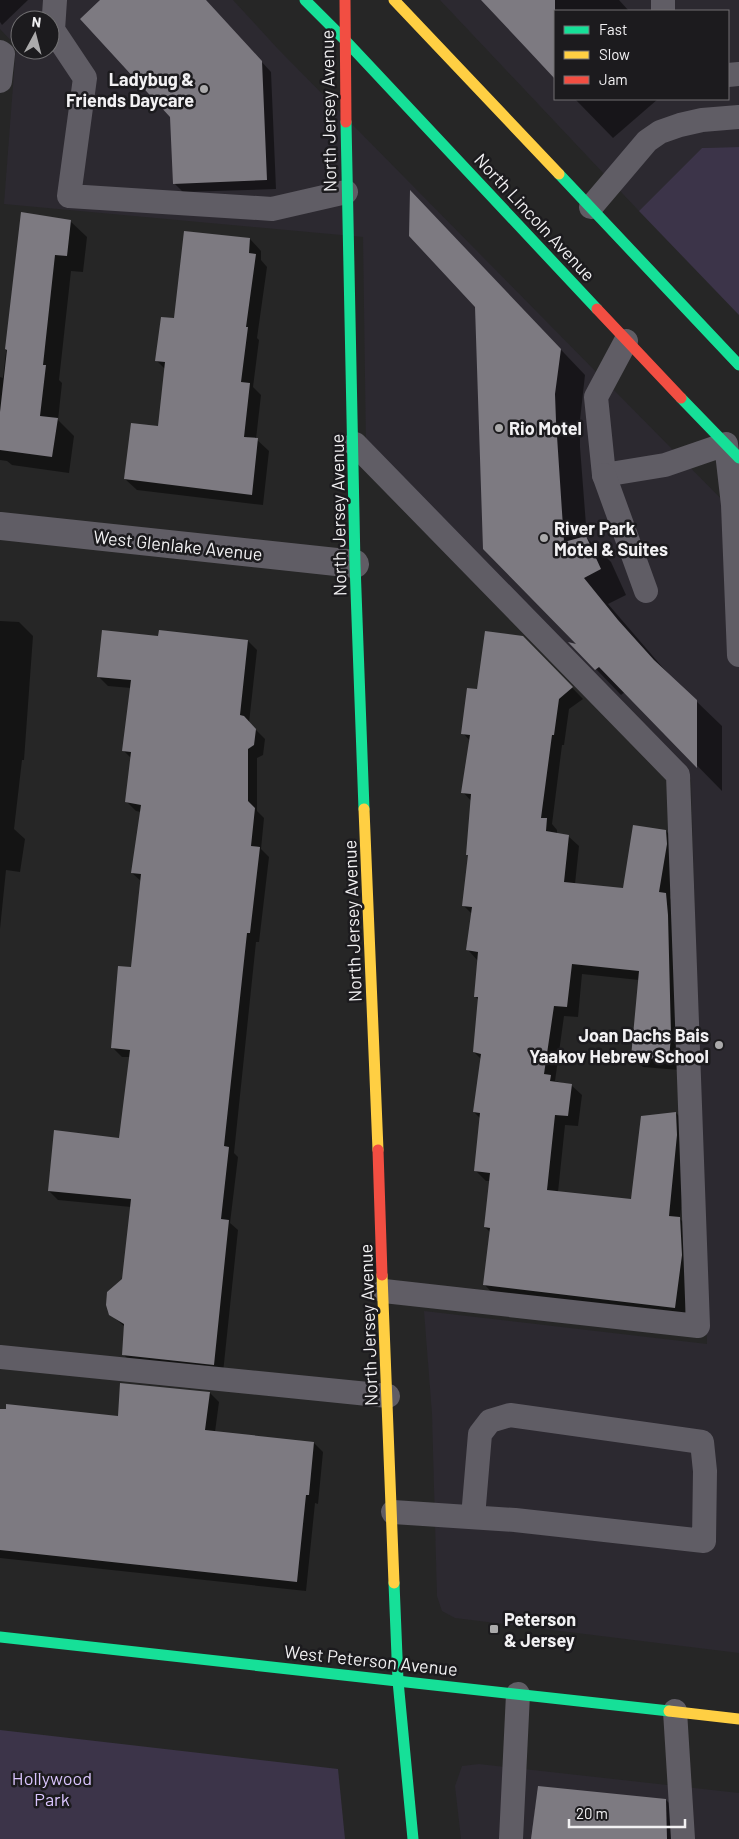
<svg xmlns="http://www.w3.org/2000/svg" width="739" height="1839" font-family="Barlow,sans-serif">
  <rect width="100%" height="100%" fill="#262626"/>
  <g fill="#2c2930" fill-rule="evenodd">
    <path d="M0,0H233L278,49L739,517V1653L455,1618L442,1611L437,1596L432,1414L424,1311L707,1344L691,780L366,447L363,237L4,204L16,46L0,29ZM20,20H50V50H20Z"/>
    <path d="M440,0H739V147L702,148L639,211ZM555,11H728V99H555Z"/>
    <path d="M479,1764L739,1793V1839H461L455,1786L462,1766Z"/>
  </g>
  <g fill="#3c3449">
    <path d="M739,147V315L639,211L702,148Z"/>
    <path d="M0,1730L338,1769L345,1839H0Z"/>
  </g>
  <g fill="#0007">
    <path d="M0,0H28L2,25L0,22Z"/>
    <path d="M102,0H205L271,72L276,189L183,192L174,183L171,116Z"/>
    <path d="M483,0H619L629,11H555V78Z"/>
    <path d="M575,99H658L613,138Z"/>
    <path d="M22,214L70,221L87,237L83,272L71,271L59,380L62,383L58,420L74,436L69,473L12,465L7,461L0,460V377L3,378Z"/>
    <path d="M435,217L585,375L580,420V447L587,538L611,562L626,595L608,604L670,676L722,726V791L625,692L621,695L596,669L580,645L476,307Z"/>
    <path d="M250,239L261,251V260L267,267L257,338L259,340L253,387L261,395L256,439L269,451L263,505L137,490L125,479L159,428L165,369L157,361L175,320Z"/>
    <path d="M0,621L19,622L33,636L24,760H22L14,829L25,839L20,872L6,870L0,929Z"/>
    <path d="M159,637L248,641L257,650L249,723L265,739L263,755L257,758V811L264,818L261,849L269,857L259,942H256L234,1153L238,1157L230,1223L238,1230L223,1373L133,1364L124,1355L125,1327L110,1314L123,1280L131,1207L58,1200L49,1191L121,1139L130,1057H122L112,1047L132,968L142,882L132,873L141,812L136,811L127,802L131,758L124,751L131,688L108,686L98,676Z"/>
    <path d="M523,637L583,699L569,709L564,745H562L552,824L557,830V834L568,836L579,846L575,884L624,890L666,831L676,842L677,855L670,898L676,905L679,1070L643,1067L633,1057L639,980L582,974L578,1017L564,1016L555,1081L571,1085L582,1095L578,1126L565,1125L558,1192L632,1201L676,1113L687,1124V1147L680,1219L690,1229L685,1318L495,1296L485,1285L490,1232L485,1227L490,1181H486L475,1170L481,1119L474,1112L481,1059L474,1052L479,1001L475,996L478,961L468,950L472,914L463,905L469,856L467,855L472,802L463,792L470,741L463,733L478,690Z"/>
    <path d="M210,1393L219,1402L215,1432L314,1443L323,1452L318,1504L315,1503L306,1591L0,1558V1409L119,1418Z"/>
    <path d="M666,1800L675,1809L676,1839H535Z"/>
  </g>
  <g fill="#7d7a81">
    <path d="M100,0H206L262,61L267,180L173,184L170,117L80,19Z"/>
    <path d="M481,0H555V79L528,50Z"/>
    <path d="M410,190L561,349L555,394L556,421L564,542L586,536L601,569L584,578L618,620L654,660L697,700V768L599,667L595,670L568,642L576,644L483,549L475,307L409,236Z"/>
    <path d="M21,212L71,220L67,256L55,255L43,365H46L40,416L58,418L52,457L0,450V412L7,350L5,349Z"/>
    <path d="M184,231L250,238L249,253L256,254L246,327H248L241,382L250,383L244,437L258,438L252,495L124,479L131,423L158,426L165,362L155,361L161,317L174,318Z"/>
    <path d="M102,630L158,636L159,630L248,640L240,715L244,716L256,729L254,745L248,749V801L255,808L251,846L260,847L250,933H247L224,1146L229,1147L221,1219L229,1220L214,1365L122,1355L124,1324L109,1315L106,1305L107,1292L122,1279L131,1199L48,1191L54,1130L119,1138L130,1050L111,1048L118,966L131,967L141,874L131,873L141,805L125,802L131,752L122,751L131,680L97,677Z"/>
    <path d="M485,631L523,636L573,687L559,699L554,735H552L541,818H547L546,831L569,835L564,882L623,888L633,825L666,830L667,844L659,892L666,893L668,915L671,1035L669,1060L631,1057L639,971L572,964L567,1007L554,1006L544,1074L551,1075L550,1081L572,1084L568,1116L555,1115L547,1190L631,1199L641,1116L676,1112L677,1135L669,1216L680,1217L682,1255L675,1308L483,1285L490,1228L484,1227L490,1173L474,1171L480,1113L473,1112L481,1054L473,1052L478,997H474L478,952L466,950L472,907L462,906L468,855H466L471,794L461,793L470,735L461,734L467,688L477,689Z"/>
    <path d="M120,1383L210,1392L205,1430L314,1442L309,1495H306L297,1582L0,1550V1409H6V1404L118,1416Z"/>
    <path d="M538,1786L666,1799L667,1839H531Z"/>
  </g>
  <g fill="none" stroke-linecap="round" stroke-linejoin="round">
    <g stroke="#605d65" stroke-width="24">
      <path d="M55,0L53,30L85,78L69,196L272,209L346,192"/>
      <path d="M663,0V11"/>
      <path d="M0,52L3,54L0,81"/>
      <path d="M728,75L739,74"/>
      <path d="M591,207L647,141L660,132L680,125L702,120L739,117"/>
      <path d="M626,341L596,397L604,475L665,465L726,444L733,505L739,655"/>
      <path d="M355,444L678,775L698,1326L384,1291"/>
      <path d="M604,475L646,591"/>
      <path d="M0,1357L388,1396"/>
      <path d="M393,1512L515,1520L704,1541L705,1471L702,1442L510,1415L490,1421L480,1434L473,1517"/>
      <path d="M675,1711L683,1839"/>
      <path d="M511,1839L518,1694"/>
    </g>
    <path stroke="#605d65" stroke-width="28" d="M0,526L355,564"/>
    <g stroke="#16e098" stroke-width="11">
      <path d="M305,0L344,39L597,309"/>
      <path d="M346,122L355,564L364,809"/>
      <path d="M559,174L739,365"/>
      <path d="M681,398L739,458"/>
      <path d="M394,1583L398,1681L413,1839"/>
      <path d="M0,1637L669,1711"/>
    </g>
    <g stroke="#ffcf43" stroke-width="11">
      <path d="M394,0L559,174"/>
      <path d="M364,809L378,1150"/>
      <path d="M382,1275L394,1583"/>
      <path d="M669,1711L739,1719"/>
    </g>
    <g stroke="#f24e42" stroke-width="11">
      <path d="M345,0L346,122"/>
      <path d="M597,309L681,398"/>
      <path d="M378,1150L382,1275"/>
    </g>
  </g>
  <g fill="#abaaab" stroke="#1c1b1e" stroke-width="2">
    <circle cx="204" cy="89" r="5"/>
    <circle cx="499" cy="428" r="5"/>
    <circle cx="544" cy="538" r="5"/>
    <circle cx="719" cy="1045" r="5"/>
    <rect x="489" y="1624" width="10" height="10" rx="2.5"/>
  </g>
  <g text-anchor="middle" dominant-baseline="central" stroke-width="5" stroke-linejoin="round" paint-order="stroke">
    <g font-size="18" font-weight="bold" fill="#f2f1f3" stroke="#1c1b1e" text-anchor="start">
      <text x="194" y="79" text-anchor="end">Ladybug &amp;<tspan x="194" dy="21">Friends Daycare</tspan></text>
      <text x="509" y="428">Rio Motel</text>
      <text x="554" y="528">River Park<tspan x="554" dy="21">Motel &amp; Suites</tspan></text>
      <text x="709" y="1035" text-anchor="end">Joan Dachs Bais<tspan x="709" dy="21">Yaakov Hebrew School</tspan></text>
      <text x="504" y="1619">Peterson<tspan x="504" dy="21">&amp; Jersey</tspan></text>
    </g>
    <g font-size="18" fill="#f2f1f3" stroke="#1c1b1e">
      <text transform="translate(328 111) rotate(-91)">North Jersey Avenue</text>
      <text transform="translate(535 217) rotate(47)">North Lincoln Avenue</text>
      <text transform="translate(338 515) rotate(-91)">North Jersey Avenue</text>
      <text transform="translate(178 545) rotate(6)">West Glenlake Avenue</text>
      <text transform="translate(352 921) rotate(-92)">North Jersey Avenue</text>
      <text transform="translate(368 1325) rotate(-92)">North Jersey Avenue</text>
      <text transform="translate(371 1660) rotate(6)">West Peterson Avenue</text>
    </g>
    <g font-size="18" fill="#dac5fe" stroke="#1c1b1e">
      <text x="52" y="1778">Hollywood<tspan x="52" dy="21">Park</tspan></text>
    </g>
  </g>
  <rect x="554" y="10" width="175" height="90" fill="#1c1b1e" stroke="#727173"/>
  <rect x="564" y="26" width="25" height="8" fill="#16e098" stroke="#727173"/>
  <text x="599" y="35" font-size="15" fill="#f2f1f3">Fast</text>
  <rect x="564" y="51" width="25" height="8" fill="#ffcf43" stroke="#727173"/>
  <text x="599" y="60" font-size="15" fill="#f2f1f3">Slow</text>
  <rect x="564" y="76" width="25" height="8" fill="#f24e42" stroke="#727173"/>
  <text x="599" y="85" font-size="15" fill="#f2f1f3">Jam</text>
  <g transform="translate(35 35) rotate(7)"><circle r="24" fill="#1c1b1e" stroke="#727173"/>
  <path d="M0-4L9 19L0 12L-9 19Z" fill="#abaaab"/>
  <text y="-8" font-size="14" font-weight="bold" text-anchor="middle" fill="#f2f1f3">N</text>
  </g>
  <path d="M569 1819v8h116v-8" fill="none" stroke="#f2f1f3" stroke-width="2.5"/>
  <text x="576" y="1819" font-size="15" fill="#f2f1f3" stroke="#1c1b1e" stroke-width="4" paint-order="stroke">20 m</text>
</svg>
